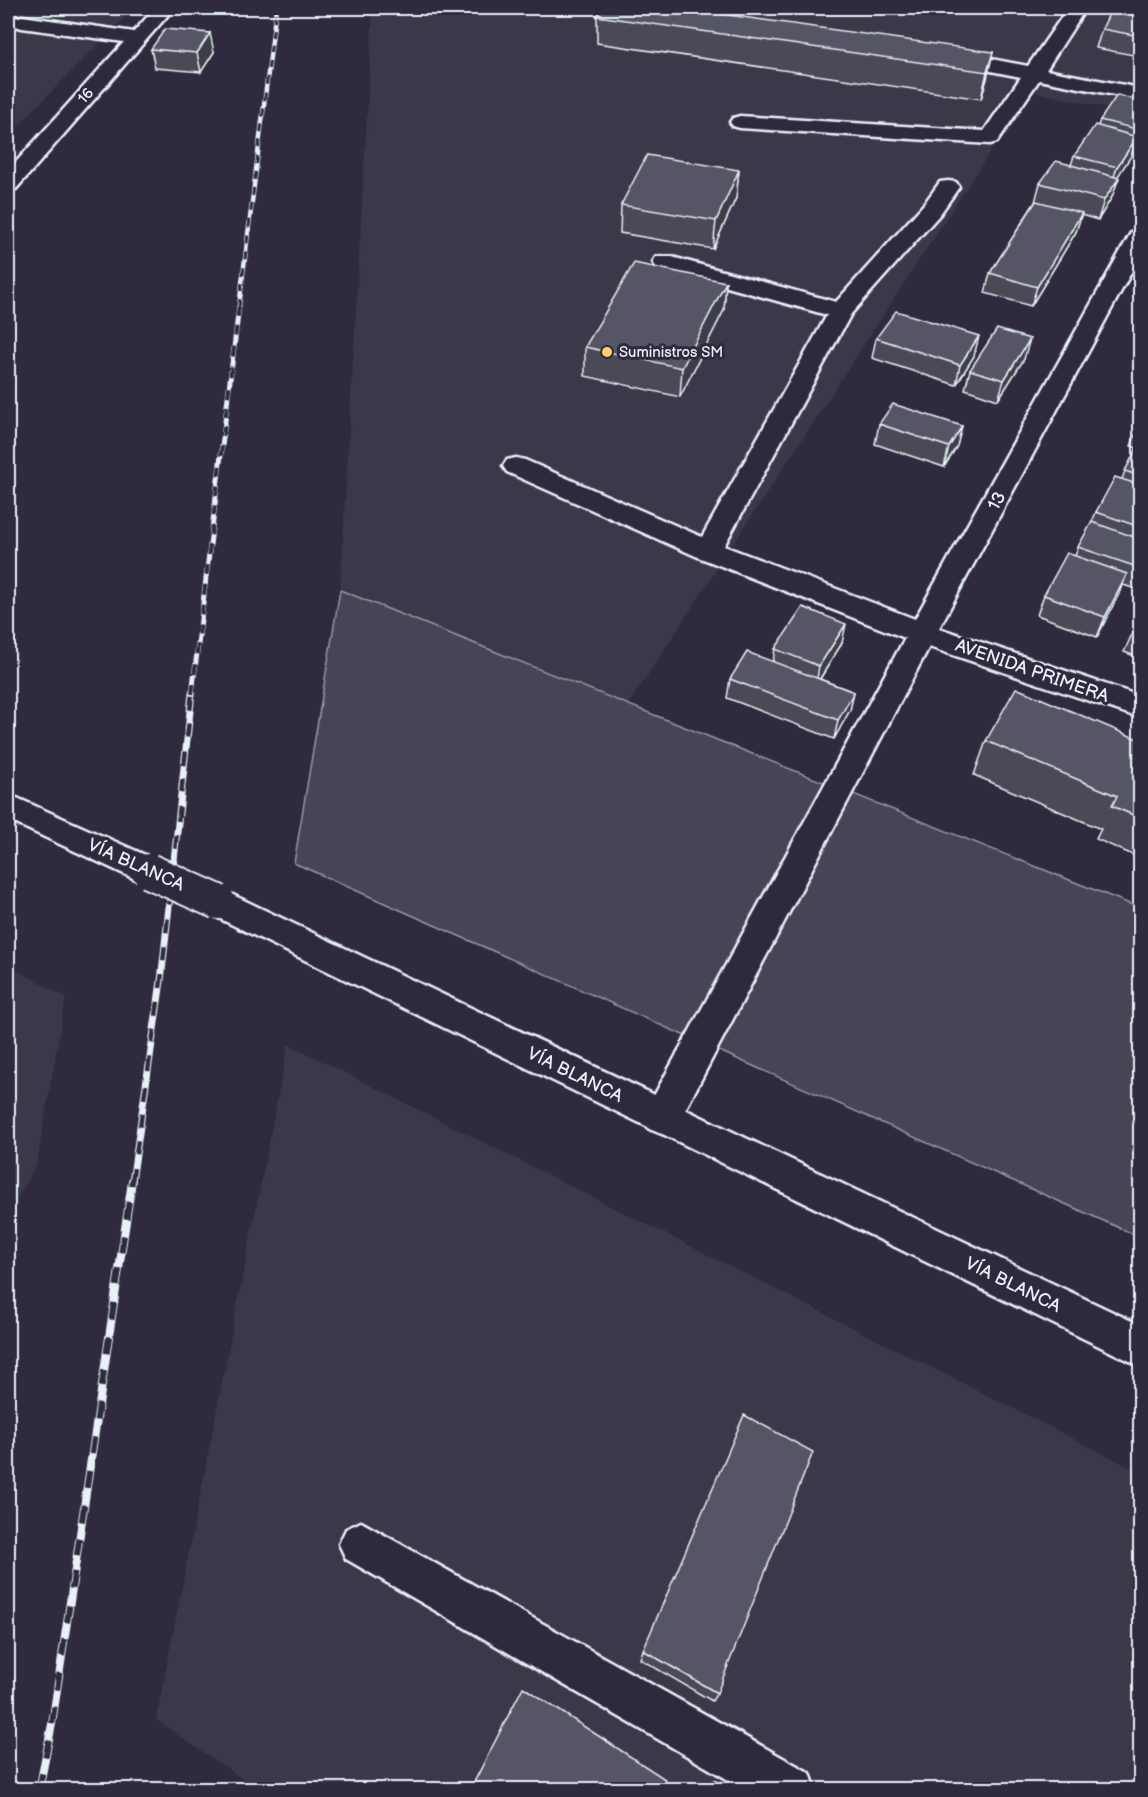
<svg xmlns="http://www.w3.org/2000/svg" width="1148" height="1797" font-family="'Balsamiq Sans',sans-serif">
  <rect width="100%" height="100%" fill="#2f2a3d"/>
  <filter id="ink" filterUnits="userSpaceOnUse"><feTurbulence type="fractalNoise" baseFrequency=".0167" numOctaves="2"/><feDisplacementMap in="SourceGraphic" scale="12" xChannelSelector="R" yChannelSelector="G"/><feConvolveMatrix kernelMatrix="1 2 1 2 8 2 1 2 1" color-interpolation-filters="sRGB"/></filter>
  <g filter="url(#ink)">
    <g fill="#3b3749">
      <path d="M8,8H134L8,136Z"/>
      <path d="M373,8H1140V115L1030,91L627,707L340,590Z"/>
      <path d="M8,965L66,997L37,1163L8,1216Z"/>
      <path d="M288,1044L1140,1472V1789H257L156,1720Z"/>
    </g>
    <path fill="#464455" stroke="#979aa6" stroke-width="1.5" d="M340,590L1140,908V1237L294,863Z"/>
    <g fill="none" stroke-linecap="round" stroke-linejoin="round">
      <g stroke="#e8f1f8" stroke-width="5">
        <g id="minor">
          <path d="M155,8H174L16,189L8,190V171L124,42L22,28L15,26L12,22L15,18L22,16L134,32Z"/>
          <path d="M1068,8H1086L1046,70L1140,88V100L1039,80L997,142L990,144L740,128L733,126L730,122L733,118L740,116L984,131L1021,77L945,62L935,56L945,50L1028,66Z"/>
          <path d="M948,181L956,182L959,187L940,214L851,314L724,546L915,619L1129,236L1132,231L1140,229V256L939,628L1140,696V718L929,647L675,1129L662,1134L649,1129L644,1117L649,1105L905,638L698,557L507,472L503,466L507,460L516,458L525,460L702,537L827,315L656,267L653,262L656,257H672L836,302L924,204L940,182Z"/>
          <path d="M361,1522L810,1773L816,1790H746L346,1559L339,1544L346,1529Z"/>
        </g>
      </g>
      <g stroke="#e8f1f8" stroke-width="5">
        <g id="major">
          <path d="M8,794L161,862L165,871L161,880L149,884L137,880L8,820Z"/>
          <path d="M218,888L1140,1325V1366L206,912L201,902L206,892Z"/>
        </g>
      </g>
      <use href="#minor" fill="#2f2a3d" fill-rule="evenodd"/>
      <use href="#major" fill="#2f2a3d" fill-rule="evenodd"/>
      <g stroke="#e8f1f8" stroke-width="4.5">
        <path id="rail-far3" d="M239,307L276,8"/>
      </g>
      <g stroke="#e8f1f8" stroke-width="5">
        <path id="rail-far2" d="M192,694L239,306"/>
      </g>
      <g stroke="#e8f1f8" stroke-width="7">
        <path id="rail-far1" d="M132,1182L161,981L192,693"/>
      </g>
      <g stroke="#e8f1f8" stroke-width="8">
        <path id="rail" d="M39,1790L52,1724L132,1181"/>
      </g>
      <use href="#rail-far3" stroke="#2f2a3d" stroke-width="3" stroke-dasharray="8" stroke-linecap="butt"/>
      <use href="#rail-far2" stroke="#2f2a3d" stroke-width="4" stroke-dasharray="10" stroke-linecap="butt"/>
      <use href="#rail-far1" stroke="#2f2a3d" stroke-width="4.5" stroke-dasharray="14" stroke-linecap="butt"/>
      <use href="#rail" stroke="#2f2a3d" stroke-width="6" stroke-dasharray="17" stroke-linecap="butt"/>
      <g stroke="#e8f1f8" stroke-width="38" stroke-linecap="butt">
        <path id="major-bridge" d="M149,871L218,902"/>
      </g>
      <use href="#major-bridge" stroke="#2f2a3d" stroke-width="34"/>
    </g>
    <g fill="#4b4957" stroke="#e8f1f8" stroke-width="1.5">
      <path d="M993,8H1037L1036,13Z"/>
      <path d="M1140,8V40L1133,55L1096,48L1102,29Z"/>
      <path d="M597,16L993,52L981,99L597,43Z"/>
      <path d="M151,49L214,52L201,72L155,68Z"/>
      <path d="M1140,101L1136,141L1131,156L1117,177L1112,197L1098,220L1081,215L1076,232L1031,306L985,293L990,273L1035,202L1040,183L1071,165L1074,156L1098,126L1100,120Z"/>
      <path d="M739,170L736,198L713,249L620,233L621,205Z"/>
      <path d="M726,282L724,310L680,397L585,376V347Z"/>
      <path d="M876,338L974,356L956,385L872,358Z"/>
      <path d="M1024,359L998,400L965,389L970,370Z"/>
      <path d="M1140,422V580L1136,589L1123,585L1097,637L1037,615L1044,595L1075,556L1078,547L1092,522L1096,512L1122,479L1125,471L1137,448L1131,446Z"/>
      <path d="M879,424L962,426L957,446L944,467L875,444Z"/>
      <path d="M1140,616V658L1124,652Z"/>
      <path d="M842,643L820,679L854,692L850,710L834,739L727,698L730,679L773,661L775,649Z"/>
      <path d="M1140,740V858L1096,839L1101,829L974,775L986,741Z"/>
      <path d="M643,1650L717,1693L712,1701L640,1659Z"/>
      <path d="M714,1780L728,1790H707L709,1785Z"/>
    </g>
    <g fill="#3d3c47" stroke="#e8f1f8" stroke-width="1.5">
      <path d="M210,33L214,52L201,72L197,53Z"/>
      <path d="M1140,34V40L1133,55L1139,36Z"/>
      <path d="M993,52L987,79L981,99L987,72Z"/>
      <path d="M1140,123V133L1136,141L1131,156L1111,187L1117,167L1132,145L1136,129Z"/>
      <path d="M739,170L736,198L713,249L716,221Z"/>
      <path d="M1119,178L1112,197L1098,220L1104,200Z"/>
      <path d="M1082,213L1076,232L1031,306L1037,287Z"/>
      <path d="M726,282L724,310L680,397L682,368Z"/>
      <path d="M979,336L974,356L956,385L960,365Z"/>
      <path d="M1030,339L1024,359L998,400L1004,380Z"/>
      <path d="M962,426L957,446L944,467L949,447Z"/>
      <path d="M1127,574L1119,594L1097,637L1105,617Z"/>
      <path d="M846,624L842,643L816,685L819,666Z"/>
      <path d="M854,692L850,710L834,739L838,720Z"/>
    </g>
    <g fill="#575565" stroke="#e8f1f8" stroke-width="1.5">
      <path d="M602,8H678L993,52L987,72L597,16Z"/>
      <path d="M1112,8H1140V34L1139,36L1102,29Z"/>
      <path d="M165,29L210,33L197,53L151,49Z"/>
      <path d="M1117,95L1140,101V123L1136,129L1100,120Z"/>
      <path d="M1095,125L1137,137L1117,167L1074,156Z"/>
      <path d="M647,155L739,170L716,221L621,205Z"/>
      <path d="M1056,161L1119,178L1104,200L1040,183Z"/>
      <path d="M1036,201L1082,213L1037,287L990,273Z"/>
      <path d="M634,263L726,282L682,368L585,347Z"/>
      <path d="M896,311L979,336L960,365L876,338Z"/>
      <path d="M997,329L1030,339L1004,380L970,370Z"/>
      <path d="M893,404L962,426L949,447L879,424Z"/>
      <path d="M1140,442V476L1125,471Z"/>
      <path d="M1115,477L1140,485V527L1096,512Z"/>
      <path d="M1092,522L1140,539V568L1078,547Z"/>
      <path d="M1067,553L1127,574L1105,617L1044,595Z"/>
      <path d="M803,607L846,624L819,666L775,649Z"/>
      <path d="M1140,616V636L1132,633Z"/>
      <path d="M747,652L854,692L838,720L730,679Z"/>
      <path d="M1016,688L1140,740V818L1112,806L1117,796L986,741Z"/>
      <path d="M744,1415L813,1452L717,1693L643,1650Z"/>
      <path d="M523,1687L665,1779L660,1790H470Z"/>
      <path d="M714,1780L728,1790H710Z"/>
    </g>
  </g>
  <circle fill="#ffd166" stroke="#2f2a3d" stroke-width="2" cx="607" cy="352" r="6"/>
  <g text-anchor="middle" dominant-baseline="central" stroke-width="6" stroke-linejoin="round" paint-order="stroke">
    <g font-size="15" fill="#e8f1f8" stroke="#2f2a3d">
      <text transform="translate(86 96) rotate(-48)">16</text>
    </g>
    <g font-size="15" fill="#e8f1f8" stroke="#2f2a3d" text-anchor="start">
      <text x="619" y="352">Suministros SM</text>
    </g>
    <g font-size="18" fill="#e8f1f8" stroke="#2f2a3d">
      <text transform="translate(997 501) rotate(-62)">13</text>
      <text transform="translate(1032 671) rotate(19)">AVENIDA PRIMERA</text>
      <text transform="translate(136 865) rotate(24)">VÍA BLANCA</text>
      <text transform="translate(575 1075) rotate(26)">VÍA BLANCA</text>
      <text transform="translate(1013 1285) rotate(26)">VÍA BLANCA</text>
    </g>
  </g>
  <rect width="1148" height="1797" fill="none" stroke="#2f2a3d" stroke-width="30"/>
  <rect x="15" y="15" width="1118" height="1767" fill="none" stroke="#e8f1f8" stroke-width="2" filter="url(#ink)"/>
</svg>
